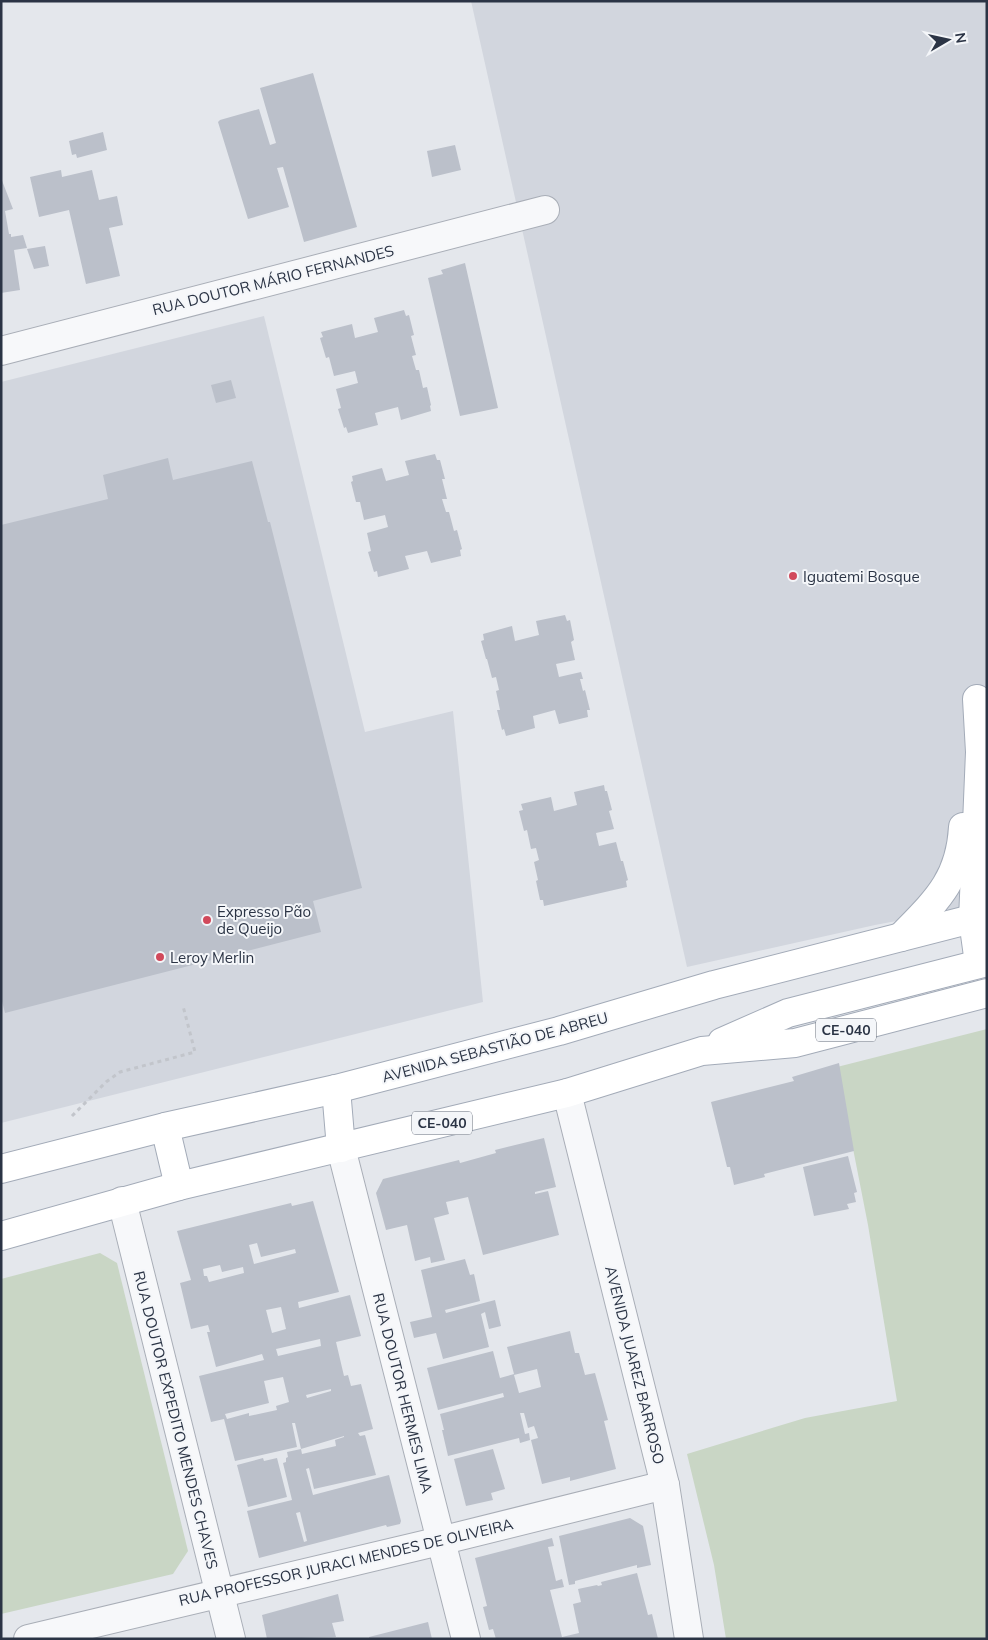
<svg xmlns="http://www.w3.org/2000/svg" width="988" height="1640" font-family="Mulish,sans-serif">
  <rect width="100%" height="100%" fill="#e4e7ec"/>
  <g fill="#d2d6de">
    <path d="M471,1H987V904L875,925L687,967Z"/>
    <path d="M264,316L365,732L453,711L483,1002L1,1123V382Z"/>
  </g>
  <g fill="#c9d6c5">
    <path d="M987,1029V1639H726L714,1565L687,1454L805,1418L897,1401L868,1225L837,1067Z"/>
    <path d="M100,1253L117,1263L188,1551L173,1574L1,1614V1279Z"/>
  </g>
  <g fill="#bbc0ca" fill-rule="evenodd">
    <path d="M313,73L357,227L304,242L283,167L277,168L289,207L248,219L218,122L220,120L259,109L270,145L276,143L260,88Z"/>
    <path d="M103,132L107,150L77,158L76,154L72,155L69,141Z"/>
    <path d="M455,145L461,170L432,177L427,151Z"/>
    <path d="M61,170L62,177L92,170L99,200L117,196L123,225L109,228L120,276L86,284L69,210L39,217L30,177Z"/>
    <path d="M1,178L13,209L5,211L9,234H11V237L23,235L27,248L14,250L20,290L1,293Z"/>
    <path d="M45,246L49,266L34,269L27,249Z"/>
    <path d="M465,263L498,408L460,416L428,278L443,274L441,270Z"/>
    <path d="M404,310L406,316L409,315L414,335L411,336L416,355L412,356L416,370H419L423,388L427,387L431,405L430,406L431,411L401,420L398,407L375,413L378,425L348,433L346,427L344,428L338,409L341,408L336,389L358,383L355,371L334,376L329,357L326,358L320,338L323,337L321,332L352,324L355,338L378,332L374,318Z"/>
    <path d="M231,380L236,398L216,403L211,385Z"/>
    <path d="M435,454L437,460H440L445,479H442L447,499H442L446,512H449L454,531L457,530L462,549L460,550L461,556L431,563L427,551L405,556L409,569L378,577L377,571L374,572L368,552L371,551L367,533L388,527L385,515L364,520L360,502H356L351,482L353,481L352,476L382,468L386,481L409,475L405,461Z"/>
    <path d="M168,458L173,480L252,461L268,522H270L362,888L313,901L321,932L5,1013L1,997V525L108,499L103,475Z"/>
    <path d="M565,615L567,621L570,620L574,640L571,642L575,660L556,664L559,677L581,672L583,679H580L583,691L585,690L590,710H587L588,717L559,724L555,710L533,716L535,728L506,736L504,729L502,730L497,710H500L496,691L499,690L496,677L492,678L487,659H486L481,641L484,640L483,634L512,626L515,641L539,635L536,621Z"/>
    <path d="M604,785L605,791H607L612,810L609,811L614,829L596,833L599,846L616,842L621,861H623L628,880L626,881L627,887L544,906L543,900H540L536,881L538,880L534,862L539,860L536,848L531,849L527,830L524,831L519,811L523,810L521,804L551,797L554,811L577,805L574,792Z"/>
    <path d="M839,1063L854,1151L764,1174L765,1177L734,1185L730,1167H727L711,1102L794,1081L792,1077Z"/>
    <path d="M544,1138L556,1187L535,1192V1194L548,1191L559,1235L483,1255L468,1197L446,1202L449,1214L434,1218L445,1260L431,1263L430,1257L415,1261L407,1225L386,1230L376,1193L383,1179L459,1160L460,1163L496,1153L495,1150Z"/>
    <path d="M848,1156L857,1192L854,1193L856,1202L847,1204L849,1209L814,1216L803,1167Z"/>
    <path d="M313,1201L339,1292L298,1302L299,1308L350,1295L361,1336L336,1342L344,1376L348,1375L351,1386L361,1384L373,1429L358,1433L360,1436L365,1435L376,1475L314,1489L309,1468L306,1469L313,1495L389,1475L401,1521L400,1524L387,1527L386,1525L259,1558L247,1511L292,1500L283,1463L286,1462V1458L288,1457L287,1452L301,1449L302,1454L336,1446L335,1440L344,1437V1436L301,1449L295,1423H292L297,1447L235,1461L224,1419L211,1422L199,1376L264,1360L262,1354L216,1367L207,1332H210L208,1325L191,1329L180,1283L191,1280L177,1231L291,1203L292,1206ZM257,1243L261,1257L295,1249L296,1253L254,1264L249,1245ZM220,1265L222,1272L243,1267L244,1273L209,1282L207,1276H204L203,1269ZM281,1307L286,1329L272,1333L266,1310ZM320,1339L321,1346L278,1356L276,1349ZM283,1377L289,1402L276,1406L277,1410L249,1416V1413L227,1419L225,1414L269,1403L264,1381ZM331,1389V1391L307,1398L306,1395ZM300,1512L307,1541L304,1542L296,1513Z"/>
    <path d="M465,1259L470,1275L474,1274L480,1301L445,1310L446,1313L495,1300L501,1326L489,1329L485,1312L481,1314L489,1347L443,1359L436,1333L414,1338L410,1322L432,1317L421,1270Z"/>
    <path d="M570,1331L575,1353H579L585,1375L595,1373L608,1420L604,1421L616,1469L570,1481V1477L542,1484L531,1440L538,1438L534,1426L528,1428L524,1413H520L525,1434L529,1433L530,1440L520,1443L519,1438L448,1456L442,1430H444L440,1414L504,1397L503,1393L438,1410L427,1368L493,1351L500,1378L514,1374L507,1347ZM537,1369L541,1387L519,1393L514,1375Z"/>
    <path d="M493,1449L505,1489L491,1493L493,1500L466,1506L454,1459Z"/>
    <path d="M263,1458L264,1461L277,1458L287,1497L248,1507L237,1465Z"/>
    <path d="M630,1518L643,1526L651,1565L637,1568V1565L575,1581V1584L569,1585L559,1536Z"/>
    <path d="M552,1538L554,1546L548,1547L556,1581L562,1579L564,1587L550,1590L562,1637L579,1633L573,1604L581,1602L578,1589L597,1585L598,1586L602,1585L601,1582L637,1573L648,1615L652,1614L658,1639H496L493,1629L489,1630L483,1607L487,1606L475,1558Z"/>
    <path d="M338,1594L344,1621L332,1623L336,1637L267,1639L262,1615Z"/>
    <path d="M428,1622L432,1639H369V1637Z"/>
  </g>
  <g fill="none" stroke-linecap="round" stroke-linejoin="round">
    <g stroke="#a9aeb7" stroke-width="30">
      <g id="minor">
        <path d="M1,351L545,210"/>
        <path d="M567,1093L665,1485L689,1639"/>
        <path d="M341,1148L466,1639"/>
        <path d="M122,1201L231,1639"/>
        <path d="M28,1639L440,1541L665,1485"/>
      </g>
    </g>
    <g stroke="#a3abb8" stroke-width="30">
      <g id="major">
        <path d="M977,699L980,752L973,920L979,963"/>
        <path d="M901,937C936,901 960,880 963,827"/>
        <path d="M722,1042L788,1013L987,962"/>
        <path d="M336,1089L341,1148"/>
        <path d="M165,1127L179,1186"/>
        <path d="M1,1169L165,1127L336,1089L559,1031L714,985L987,915"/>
        <path d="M1,1236L179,1186L567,1093L702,1051L795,1043L987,993"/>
      </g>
    </g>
    <path stroke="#c2c5cb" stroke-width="3" stroke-dasharray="4 4" stroke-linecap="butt" d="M72,1116L106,1082L120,1072L195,1052L183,1006"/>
    <use href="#minor" stroke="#f7f8fa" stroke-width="28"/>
    <use href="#major" stroke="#fff" stroke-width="28"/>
  </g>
  <g fill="#d1495b" stroke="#f4f6f9" stroke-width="2">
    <circle cx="793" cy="576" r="5"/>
    <circle cx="207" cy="920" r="5"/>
    <circle cx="160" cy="957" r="5"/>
  </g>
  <g text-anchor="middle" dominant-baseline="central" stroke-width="4" stroke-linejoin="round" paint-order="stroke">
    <g fill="#f4f6f9" stroke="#676e7b" stroke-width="1">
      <rect x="816" y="1018.5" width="60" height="23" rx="4"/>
      <rect x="412" y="1111.5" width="60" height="23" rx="4"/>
    </g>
    <g font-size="14" font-weight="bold" fill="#2b3445">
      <text x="846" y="1030">CE-040</text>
      <text x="442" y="1123">CE-040</text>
    </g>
    <g font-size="15" fill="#2b3445" stroke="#f4f6f9">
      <text transform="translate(273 280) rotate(-14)">RUA DOUTOR MÁRIO FERNANDES</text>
      <text transform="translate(495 1047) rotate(-15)">AVENIDA SEBASTIÃO DE ABREU</text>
      <text transform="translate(635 1365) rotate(76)">AVENIDA JUAREZ BARROSO</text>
      <text transform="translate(403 1393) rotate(76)">RUA DOUTOR HERMES LIMA</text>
      <text transform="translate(176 1420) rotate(76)">RUA DOUTOR EXPEDITO MENDES CHAVES</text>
      <text transform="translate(346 1562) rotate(-13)">RUA PROFESSOR JURACI MENDES DE OLIVEIRA</text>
    </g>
    <g font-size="15" fill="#2b3445" stroke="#f4f6f9" text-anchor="start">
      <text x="803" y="576">Iguatemi Bosque</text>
      <text x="217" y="911">Expresso Pão<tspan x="217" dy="17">de Queijo</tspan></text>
      <text x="170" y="957">Leroy Merlin</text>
    </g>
  </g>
  <rect width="988" height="1640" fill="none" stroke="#2b3445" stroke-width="5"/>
  <g transform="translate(948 40) rotate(81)" stroke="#f4f6f9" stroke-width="4" paint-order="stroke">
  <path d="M0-4L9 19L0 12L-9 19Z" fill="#2b3445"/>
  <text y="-8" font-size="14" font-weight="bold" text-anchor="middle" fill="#2b3445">N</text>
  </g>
</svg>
